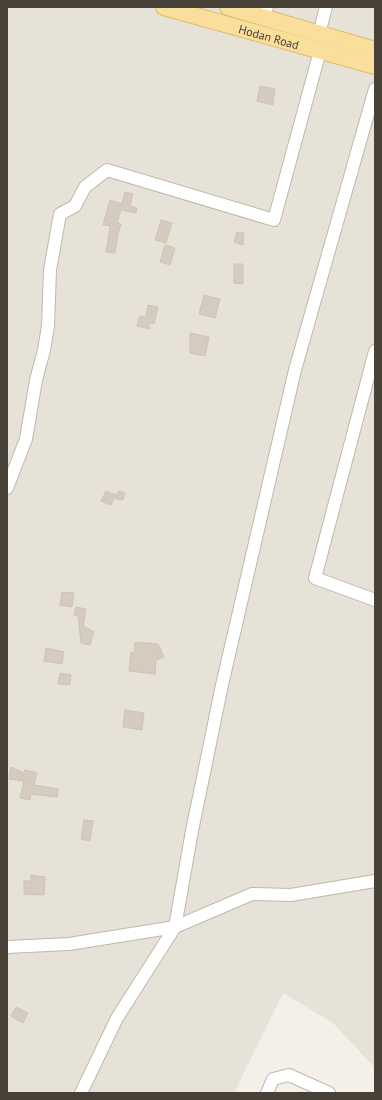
<svg xmlns="http://www.w3.org/2000/svg" width="382" height="1100" font-family="'PT Sans',sans-serif">
  <rect width="100%" height="100%" fill="#f4f0e9"/>
  <path fill="#e7e2d7" d="M7,7H375V1068L333,1023L283,993L234,1093H7Z"/>
  <g fill="#d5ccbf" stroke="#cfc4b2">
    <path d="M260,86L275,89L273,105L257,101Z"/>
    <path d="M125,192L133,194L130,206L137,208L136,213L121,210L117,223L121,224L118,233L115,253L106,252L110,226L103,225L110,200L122,204Z"/>
    <path d="M161,220L172,223L166,243L155,240Z"/>
    <path d="M237,232L244,233L243,245L234,242Z"/>
    <path d="M165,245L175,248L170,265L160,262Z"/>
    <path d="M234,264H243V284L234,283Z"/>
    <path d="M204,295L220,299L215,318L199,314Z"/>
    <path d="M148,305L158,307L154,324L148,323L150,329L137,326L140,316L146,317Z"/>
    <path d="M190,333L209,337L205,356L190,353Z"/>
    <path d="M106,491L116,495L111,505L101,501Z"/>
    <path d="M118,491L125,493L123,500L116,499Z"/>
    <path d="M62,592L74,593L72,607L60,605Z"/>
    <path d="M76,607L86,609L83,626L94,632L90,645L81,643L78,616L74,615Z"/>
    <path d="M135,642L158,644L164,657L156,660L155,674L129,671L131,652L134,653Z"/>
    <path d="M46,648L64,652L62,664L44,661Z"/>
    <path d="M60,673L71,675L70,685L58,684Z"/>
    <path d="M125,710L144,713L142,730L123,727Z"/>
    <path d="M11,767L24,773L25,770L37,773L34,785L58,789L57,797L31,794L30,800L20,798L24,781L9,779Z"/>
    <path d="M84,820L93,821L90,841L81,839Z"/>
    <path d="M31,875L45,877L44,895L24,894V881H31Z"/>
    <path d="M16,1007L28,1013L23,1023L11,1016Z"/>
  </g>
  <g fill="none" stroke-linecap="round" stroke-linejoin="round">
    <g stroke="#bfb8ac" stroke-width="14">
      <g id="minor">
        <path d="M264,17L267,7"/>
        <path d="M319,34L326,7"/>
        <path d="M375,351L315,578L375,600"/>
        <path d="M7,488L26,439L36,380L44,350L48,326L50,270L60,214L75,206L85,187L107,170L274,220L320,51"/>
        <path d="M7,947L69,944L175,927L252,894L291,895L375,881"/>
        <path d="M81,1093L117,1018L175,927L192,831L222,685L295,370L375,89"/>
        <path d="M267,1093L273,1079L289,1075L329,1093"/>
      </g>
    </g>
    <g stroke="#debb6c" stroke-width="18">
      <g id="major">
        <path id="s1" d="M164,7L375,66"/>
        <path d="M228,7L375,50"/>
      </g>
    </g>
    <use href="#minor" stroke="#fff" stroke-width="12"/>
    <use href="#major" stroke="#f9de9c" stroke-width="16"/>
  </g>
  <g text-anchor="middle" dominant-baseline="central" stroke-width="3" stroke-linejoin="round" paint-order="stroke">
    <g font-size="12" fill="#474138" stroke="#fff">
      <text stroke="none"><textPath href="#s1" startOffset="109">Hodan Road</textPath></text>
    </g>
  </g>
  <rect width="382" height="1100" fill="none" stroke="#474138" stroke-width="16"/>
</svg>
